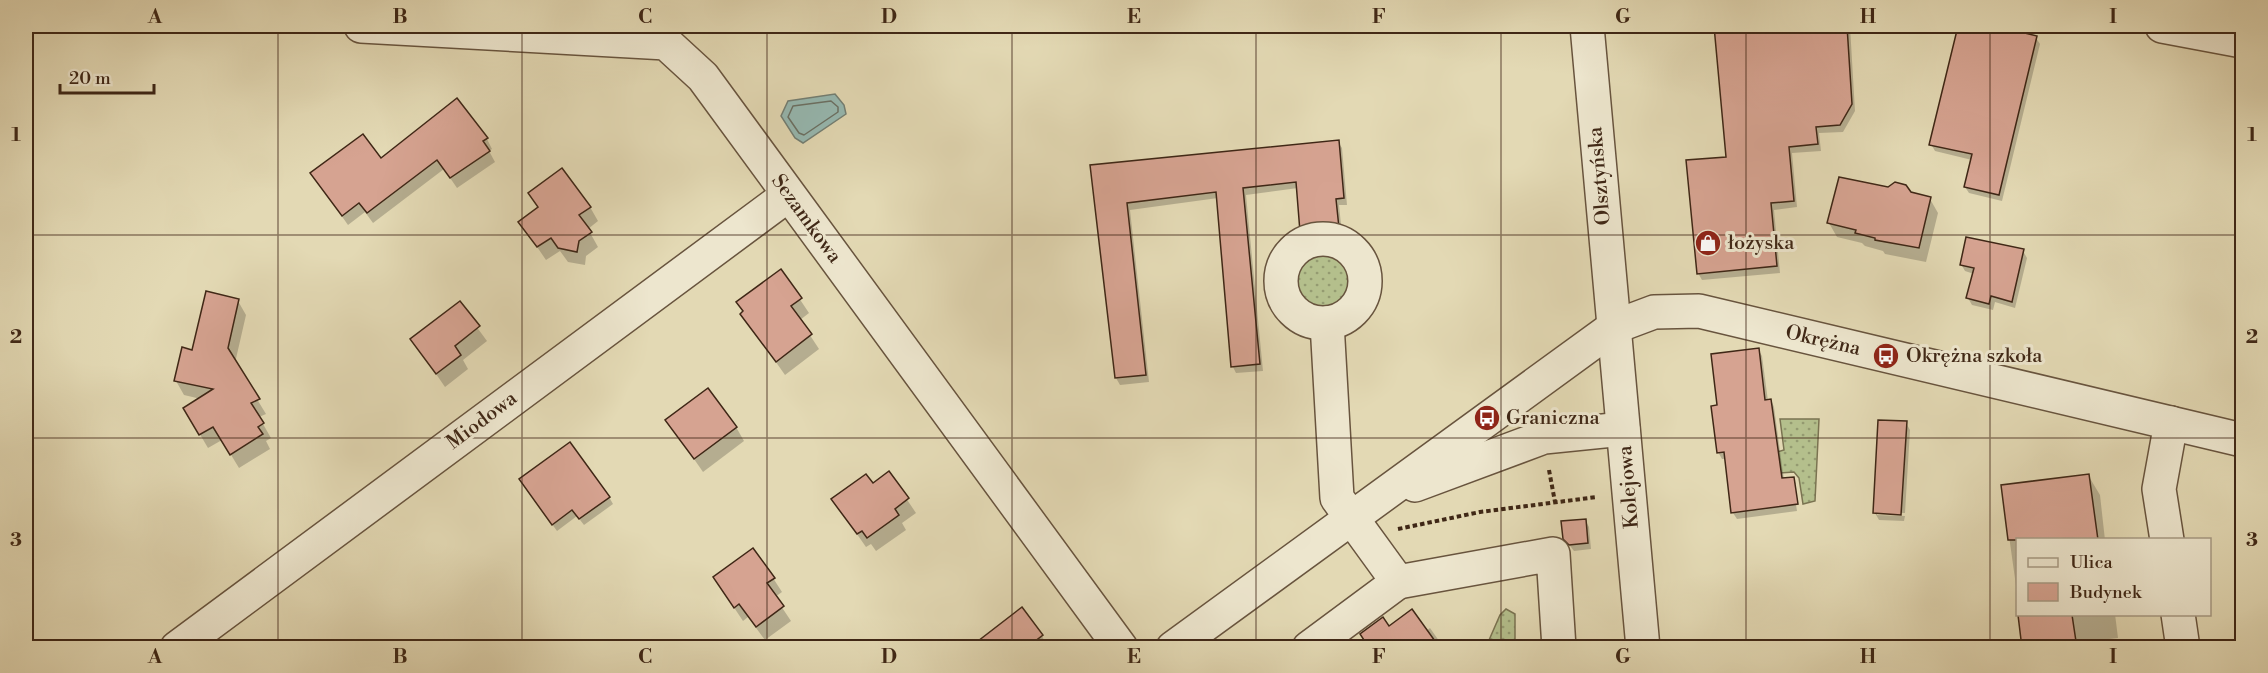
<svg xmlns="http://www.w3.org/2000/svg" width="2268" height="673" font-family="'Libre Bodoni',serif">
  <defs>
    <pattern id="grass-dots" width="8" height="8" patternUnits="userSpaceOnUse" patternTransform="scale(1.5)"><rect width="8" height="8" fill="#b4bf8c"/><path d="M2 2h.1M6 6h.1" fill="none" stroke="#949b71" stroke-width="1.8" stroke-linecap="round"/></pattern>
  </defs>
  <rect width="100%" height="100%" fill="#e3d9b4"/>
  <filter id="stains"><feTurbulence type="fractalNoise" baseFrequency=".00333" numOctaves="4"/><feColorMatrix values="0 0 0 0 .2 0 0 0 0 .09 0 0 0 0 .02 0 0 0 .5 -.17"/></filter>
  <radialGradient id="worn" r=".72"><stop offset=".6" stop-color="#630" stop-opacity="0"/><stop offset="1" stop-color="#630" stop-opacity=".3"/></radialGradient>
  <g fill="url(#grass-dots)" stroke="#7a7351" stroke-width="1.5">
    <circle cx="1323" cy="282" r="31"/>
    <path d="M1780,419H1819L1815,501L1803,504L1799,478L1794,472L1780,473L1777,452L1784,450Z"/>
    <path d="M1506,609L1515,614V647H1486L1500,615Z"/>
  </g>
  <path fill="#96b9b2" stroke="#737f74" stroke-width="1.5" d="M835,94L844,105L846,114L803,143L795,138L781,116L788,101Z"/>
  <g fill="#0003">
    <path d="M1716,26H1850L1855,111L1843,132L1819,133L1821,151L1792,153L1797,207L1774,210L1780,273L1702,280L1698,273L1728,158Z"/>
    <path d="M1959,26H1989L2036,38L2040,44L2002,201L1969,193L1965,187L1972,160L1935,151L1931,144Z"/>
    <path d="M487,139L492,149L489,151L495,162L457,188L444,169L373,223L365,212L348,225L312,174Z"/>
    <path d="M1338,142L1342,148L1347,205H1339L1342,234L1305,238L1302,231L1298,188L1246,195L1263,371L1236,373L1233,367L1218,198L1130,210L1149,382L1120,385L1116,378L1092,166Z"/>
    <path d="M530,193L590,207L598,221L588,229L598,247L586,256L585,265L568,262L560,251L546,260L520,222L539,209Z"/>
    <path d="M1930,199L1938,213L1926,262L1885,254L1883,251L1865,246L1862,243L1837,237L1829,223Z"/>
    <path d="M2023,251L2027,258L2015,308L1995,302L1993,310L1972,305L1968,298L1974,274L1965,271L1961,264Z"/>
    <path d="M781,271L809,313L800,320L819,349L785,375L742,314Z"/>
    <path d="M238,301L246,315L235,363L266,414L259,417L271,438L266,441L270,449L239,468L222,440L208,448L185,409L201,399L184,395L176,381L193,351Z"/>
    <path d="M459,303L487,341L463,360L468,369L445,387L412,339Z"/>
    <path d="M1758,349L1762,356L1768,401L1771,400L1774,407L1784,480L1793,478L1796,484H1793L1797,511L1737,519L1733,513L1726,459H1722L1718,452L1719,406Z"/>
    <path d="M667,420L736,427L744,441L703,472Z"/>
    <path d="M1906,423L1910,430L1905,513L1877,512V515L1905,516L1904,521L1879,520L1875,513Z"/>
    <path d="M889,473L916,513L902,523L906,530L876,551L871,544L866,547L833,500L873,485Z"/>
    <path d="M2088,475L2100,495L2105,540H2018V600L2002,486Z"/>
    <path d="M520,480L609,497L613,504L584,525L577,516L557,531Z"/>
    <path d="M1585,520L1589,527L1591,549L1574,551L1564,538Z"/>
    <path d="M773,578L782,592L775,597L791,621L765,640L748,617L743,621L723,591Z"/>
    <path d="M2019,614H2115L2118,638L2084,642L2085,648H2024Z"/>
    <path d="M1389,628L1426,631L1430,628L1444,648H1362Z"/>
    <path d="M1042,636L1048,648H971Z"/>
  </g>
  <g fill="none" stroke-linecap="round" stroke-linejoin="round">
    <path stroke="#6a7064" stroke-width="1.5" d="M831,101L838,107V112L804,135L799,133L788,117L793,106Z"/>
  </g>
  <g fill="#d6a391" stroke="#3f2716" stroke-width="1.5">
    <path d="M1714,26H1847L1852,104L1840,125L1816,127L1818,144L1789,147L1794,201L1771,203L1777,266L1697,274L1686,160L1726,157Z"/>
    <path d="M1958,26H1995L2037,36L1999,195L1964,187L1972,154L1929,145Z"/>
    <path d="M457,98L488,138L483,141L490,151L450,178L437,160L367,213L359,203L342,216L310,173L363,134L381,158Z"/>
    <path d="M1339,140L1344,198L1336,199L1339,228L1300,232L1296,182L1243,188L1260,364L1231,367L1216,192L1127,203L1146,375L1115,378L1090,165Z"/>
    <path d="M562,168L591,207L579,215L592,232L579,241L577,252L558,248L551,238L537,247L518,222L538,207L528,193Z"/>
    <path d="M1839,177L1888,187L1895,182L1906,185L1911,192L1931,197L1919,248L1875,240V238L1855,233L1856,230L1827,223Z"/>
    <path d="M1966,237L2024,249L2012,302L1991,296L1989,304L1966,298L1974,268L1960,265Z"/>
    <path d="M781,269L802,298L791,306L812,334L776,362L740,314L743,311L736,302Z"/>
    <path d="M206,291L239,299L228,348L260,399L251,403L264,423L258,427L263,434L230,455L213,427L199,435L183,408L213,389L174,381L182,347L192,350Z"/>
    <path d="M460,301L480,326L455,346L461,355L436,374L410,339Z"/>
    <path d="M1759,348L1765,400L1771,399L1782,478L1794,477L1798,504L1731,513L1724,452L1717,453L1711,406L1717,405L1711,354Z"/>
    <path d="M708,388L737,427L694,459L665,420Z"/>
    <path d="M1878,420L1907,421L1901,515L1873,513Z"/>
    <path d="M570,442L610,497L579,519L572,510L552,525L519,479Z"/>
    <path d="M889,471L909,498L895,509L899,515L867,538L862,531L857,534L831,499L866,474L873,483Z"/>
    <path d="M2089,474L2098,540H2008L2001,485Z"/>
    <path d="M1586,519L1588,543L1569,545L1563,539L1561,521Z"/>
    <path d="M753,548L775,578L767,583L784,606L756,627L739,604L734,608L713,577Z"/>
    <path d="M1022,607L1043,635L1026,648H969Z"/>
    <path d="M1412,609L1440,648H1360L1366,643L1360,634L1383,617L1389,626Z"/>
    <path d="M2018,615H2072L2077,648H2022Z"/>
  </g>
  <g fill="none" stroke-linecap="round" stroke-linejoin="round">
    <g stroke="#68543e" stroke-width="36">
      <g id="minor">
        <path d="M361,26L666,43L703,77L1121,648"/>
        <path d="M1587,26L1643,648"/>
        <path d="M2162,26L2242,41"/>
        <circle cx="1323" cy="281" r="42"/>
        <path d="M1327,323L1337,498L1398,582L1553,554L1559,648"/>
        <path d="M1415,485L1544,437L1623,429"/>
        <path d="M2167,540L2159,489L2171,423"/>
        <path d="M2178,614L2183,648"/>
        <path d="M177,648L788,195"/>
        <path d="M1173,648L1614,327L1654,312L1699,311L2242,440"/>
        <path d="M1309,648L1398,582"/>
      </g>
    </g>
    <g stroke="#3f2716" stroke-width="4" stroke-dasharray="4.5 3" stroke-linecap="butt">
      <path d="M1549,470L1555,502"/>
      <path d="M1398,529L1480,512L1597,497"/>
    </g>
    <use href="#minor" stroke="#ede6ce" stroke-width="33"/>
  </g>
  <path fill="none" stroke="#3f2716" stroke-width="1.5" stroke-opacity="0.55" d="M278,26V648M522,26V648M767,26V648M1012,26V648M1256,26V648M1501,26V648M1746,26V648M1990,26V648M26,235H2242M26,438H2242"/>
  <defs>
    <g id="shop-disc" transform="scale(1.35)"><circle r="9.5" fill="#8f2418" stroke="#ede6ce"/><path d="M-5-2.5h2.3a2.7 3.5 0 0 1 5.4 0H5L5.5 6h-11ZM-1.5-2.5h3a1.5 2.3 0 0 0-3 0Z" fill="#fff"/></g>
    <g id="bus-disc" transform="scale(1.35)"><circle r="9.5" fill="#8f2418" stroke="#ede6ce"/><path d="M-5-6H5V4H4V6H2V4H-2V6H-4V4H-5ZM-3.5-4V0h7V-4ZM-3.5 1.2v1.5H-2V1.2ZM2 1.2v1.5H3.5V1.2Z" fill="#fff"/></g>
  </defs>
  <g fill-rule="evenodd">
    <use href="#shop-disc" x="1708" y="243"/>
    <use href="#bus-disc" x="1886" y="356"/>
    <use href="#bus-disc" x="1487" y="418"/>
  </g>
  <g text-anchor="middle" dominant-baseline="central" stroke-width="6" stroke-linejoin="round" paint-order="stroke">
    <g font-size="20" fill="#3f2716" stroke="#ede6ce">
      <text transform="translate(1600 176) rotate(-95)">Olsztyńska</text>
      <text transform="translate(806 219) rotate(54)">Sezamkowa</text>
      <text transform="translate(1823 341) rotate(13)">Okrężna</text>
      <text transform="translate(482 421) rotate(-37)">Miodowa</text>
      <text transform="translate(1629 487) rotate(-95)">Kolejowa</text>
    </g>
    <g font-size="20" fill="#3f2716" stroke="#ede6ce" text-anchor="start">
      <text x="1728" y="243">łożyska</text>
      <text x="1906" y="356">Okrężna szkoła</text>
      <text x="1506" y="418">Graniczna</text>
    </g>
  </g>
  <rect width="2268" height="673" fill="none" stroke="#e3d9b4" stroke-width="66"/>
  <rect x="2016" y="538" width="195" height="78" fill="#ede6ce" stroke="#a79a84" stroke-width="1.5"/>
  <rect x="2028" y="558" width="30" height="9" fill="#ede6ce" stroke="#a79a84" stroke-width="1.5"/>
  <text x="2070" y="568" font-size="18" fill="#3f2716">Ulica</text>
  <rect x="2028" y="583" width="30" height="18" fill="#d6a391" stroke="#a79a84" stroke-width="1.5"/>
  <text x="2070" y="598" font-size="18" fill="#3f2716">Budynek</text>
  <path d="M60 84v9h94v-9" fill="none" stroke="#3f2716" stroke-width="3"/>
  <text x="69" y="84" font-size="18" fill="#3f2716" stroke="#ede6ce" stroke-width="4.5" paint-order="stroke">20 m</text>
  <rect x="33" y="33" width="2202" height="607" fill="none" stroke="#3f2716" stroke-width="2"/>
  <g font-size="20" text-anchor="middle" font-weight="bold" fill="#3f2716">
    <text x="155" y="23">A</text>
    <text x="400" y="23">B</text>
    <text x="645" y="23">C</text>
    <text x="889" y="23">D</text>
    <text x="1134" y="23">E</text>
    <text x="1379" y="23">F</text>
    <text x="1623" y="23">G</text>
    <text x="1868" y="23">H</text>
    <text x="2113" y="23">I</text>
    <text x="16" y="141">1</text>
    <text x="2252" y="141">1</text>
    <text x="16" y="343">2</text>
    <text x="2252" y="343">2</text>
    <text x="16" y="546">3</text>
    <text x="2252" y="546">3</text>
    <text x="155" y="663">A</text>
    <text x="400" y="663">B</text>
    <text x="645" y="663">C</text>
    <text x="889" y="663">D</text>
    <text x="1134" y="663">E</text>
    <text x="1379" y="663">F</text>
    <text x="1623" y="663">G</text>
    <text x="1868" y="663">H</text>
    <text x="2113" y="663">I</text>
  </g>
  <rect width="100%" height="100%" filter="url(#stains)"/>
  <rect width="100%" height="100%" fill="url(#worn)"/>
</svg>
